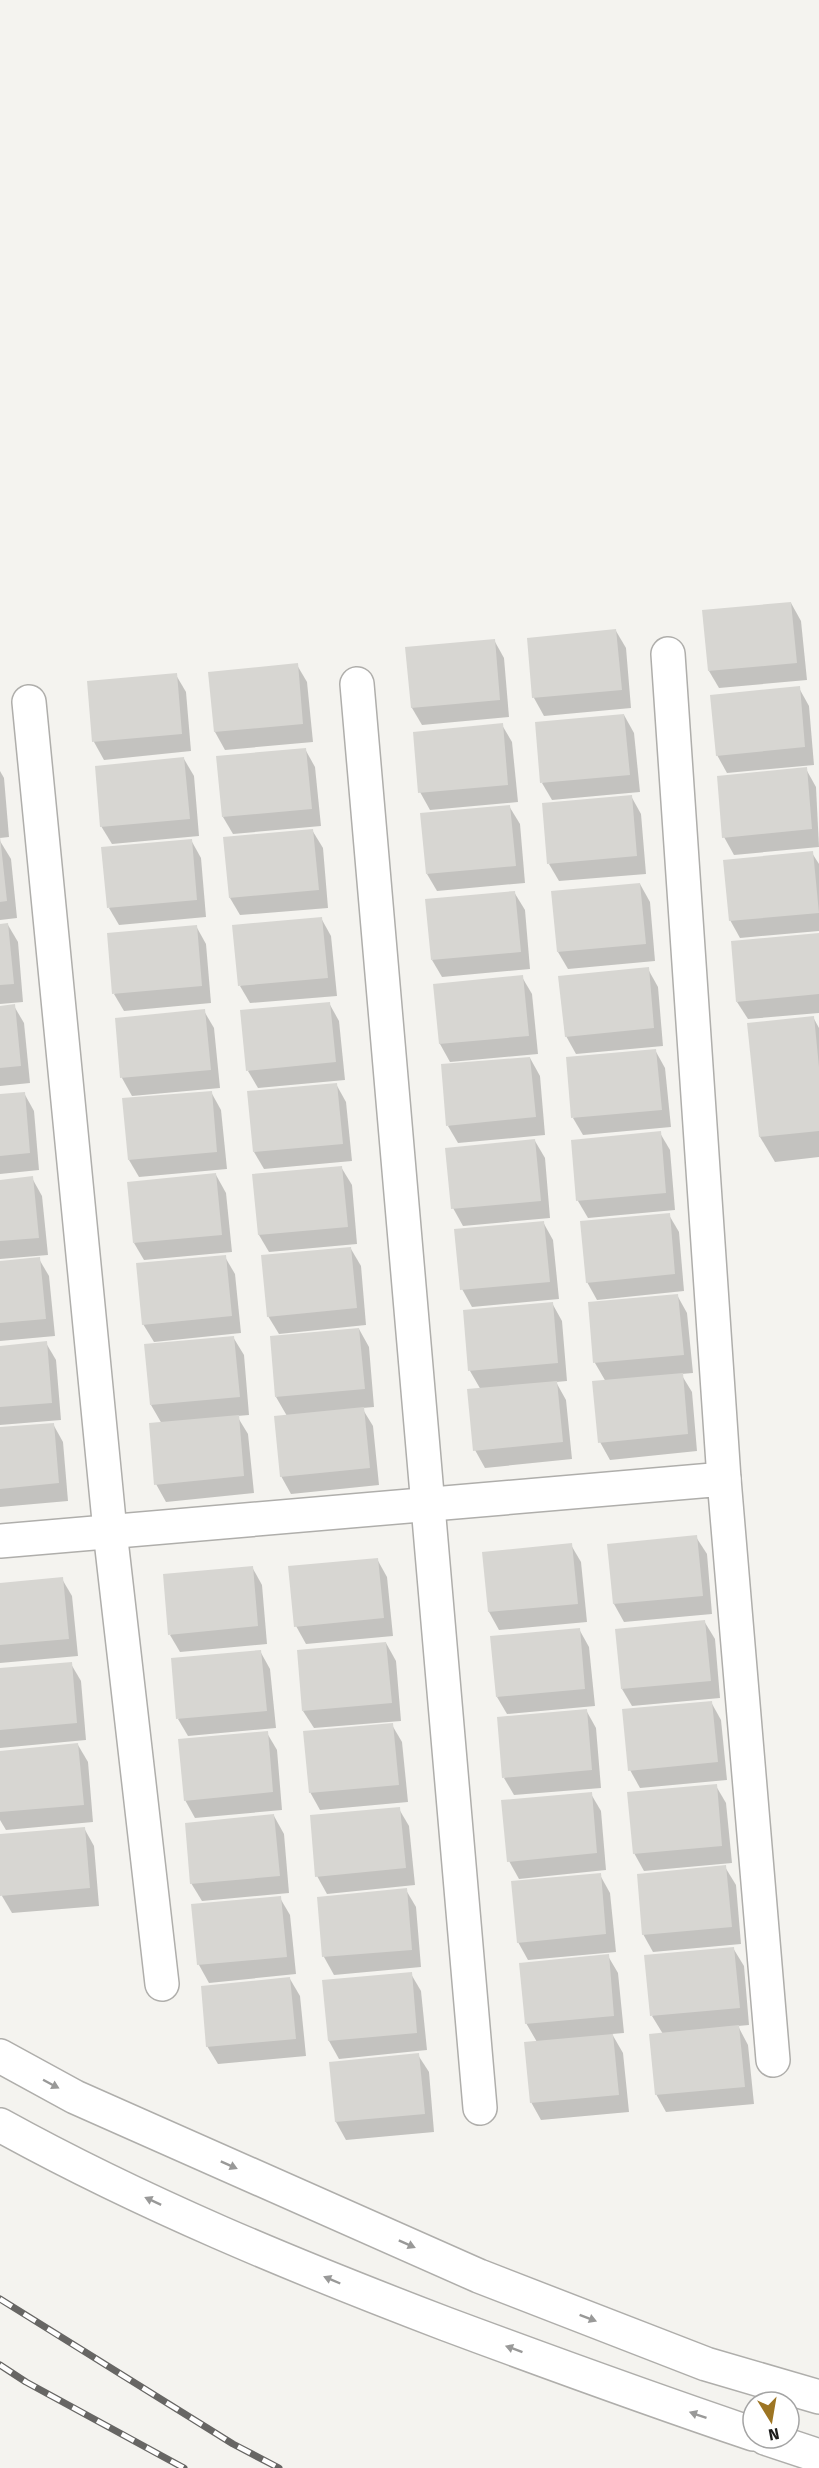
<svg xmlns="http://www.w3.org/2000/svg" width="819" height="2468" font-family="'Fira Sans',sans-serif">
  <rect width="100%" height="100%" fill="#f4f3ef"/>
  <g fill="#0003">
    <path d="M791,603L801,621L807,680L719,688L709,671Z"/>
    <path d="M616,631L626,648L631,708L544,716L534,698L528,639Z"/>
    <path d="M494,640L504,658L509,717L422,725L412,708L407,648Z"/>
    <path d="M297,665L307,682L313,742L225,750L215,732L210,673Z"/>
    <path d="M176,675L186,692L191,751L104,760L94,742L88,682Z"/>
    <path d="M799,688L809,706L814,765L727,773L717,755Z"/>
    <path d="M624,715L634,733L640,792L552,800L542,783Z"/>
    <path d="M502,725L512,742L518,802L430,810L420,792Z"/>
    <path d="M305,749L315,767L321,826L233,834L223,817Z"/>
    <path d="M184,759L194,776L199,836L112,844L101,826Z"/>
    <path d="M806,769L816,787L819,847L734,855L724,837Z"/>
    <path d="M0,771L4,778L9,837L0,838Z"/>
    <path d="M631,796L641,814L646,874L559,881L549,864Z"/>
    <path d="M509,806L520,824L525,883L437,891L427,874Z"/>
    <path d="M312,830L323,848L328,908L240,915L230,898Z"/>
    <path d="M191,840L201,858L206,917L119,925L109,908Z"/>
    <path d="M0,841L11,859L17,918L0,920Z"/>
    <path d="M812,853L819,864V931L740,938L730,920Z"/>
    <path d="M640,884L650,902L655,961L568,969L558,952Z"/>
    <path d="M514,892L525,910L530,969L442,977L432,960Z"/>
    <path d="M321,918L331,936L337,996L250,1003L240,986Z"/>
    <path d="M8,925L18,942L23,1002L0,1004V926Z"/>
    <path d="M196,926L206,944L211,1003L124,1011L114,994Z"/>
    <path d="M819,934V1013L748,1019L737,1002Z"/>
    <path d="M648,969L658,987L663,1046L576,1054L566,1036Z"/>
    <path d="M522,977L532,994L538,1054L450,1062L440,1044L435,985Z"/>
    <path d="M329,1003L339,1021L345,1080L258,1088L248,1071Z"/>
    <path d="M14,1006L24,1023L30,1083L0,1086V1007Z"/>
    <path d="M204,1011L214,1028L220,1088L132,1096L122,1078L117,1019Z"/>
    <path d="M813,1017L819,1028V1157L775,1162L760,1137Z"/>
    <path d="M655,1050L665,1068L671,1127L583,1135L573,1118Z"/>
    <path d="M530,1058L540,1076L545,1135L458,1143L448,1126Z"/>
    <path d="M336,1084L346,1102L352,1161L264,1169L254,1152Z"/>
    <path d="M211,1092L221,1110L227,1169L139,1177L129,1160Z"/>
    <path d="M24,1093L34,1111L39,1170L0,1174V1095Z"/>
    <path d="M660,1133L670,1150L675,1210L588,1218L578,1201L572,1141Z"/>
    <path d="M535,1141L545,1158L550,1218L463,1226L453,1208Z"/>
    <path d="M341,1167L352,1185L357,1244L269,1252L259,1235L254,1175Z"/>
    <path d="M216,1175L226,1193L232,1252L144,1260L134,1243Z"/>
    <path d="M32,1178L42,1196L48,1255L0,1259V1181Z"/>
    <path d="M669,1215L679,1232L684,1291L597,1300L587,1282Z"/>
    <path d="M543,1222L553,1240L559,1299L472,1307L462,1289Z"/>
    <path d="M351,1249L361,1266L366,1325L279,1334L268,1316Z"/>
    <path d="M225,1257L235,1274L241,1333L154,1342L143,1324Z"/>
    <path d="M39,1259L49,1276L55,1336L0,1341V1263Z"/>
    <path d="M677,1295L687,1313L693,1373L681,1374L692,1392L697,1451L610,1460L600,1442L606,1382L595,1363L590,1304Z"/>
    <path d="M552,1303L562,1321L567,1381L556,1382L566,1400L572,1459L485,1468L475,1450L481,1390L470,1371L464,1311Z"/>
    <path d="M359,1329L369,1347L374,1407L362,1408L373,1426L379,1485L291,1494L281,1476L287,1416L276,1397Z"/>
    <path d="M233,1337L244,1355L249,1415L237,1416L248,1434L254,1493L166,1502L156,1484L162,1424L151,1405Z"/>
    <path d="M46,1343L56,1360L61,1420L0,1425V1347Z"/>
    <path d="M53,1424L63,1442L68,1501L0,1507V1429Z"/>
    <path d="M696,1537L707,1554L712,1614L624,1622L614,1604L609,1545Z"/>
    <path d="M571,1545L581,1562L587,1622L499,1630L489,1612L483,1553Z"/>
    <path d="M377,1559L387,1577L393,1636L306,1644L296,1626Z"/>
    <path d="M252,1567L262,1585L267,1644L180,1652L170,1635Z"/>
    <path d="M62,1579L72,1596L78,1656L0,1663V1585Z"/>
    <path d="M704,1621L715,1639L720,1698L632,1706L622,1689Z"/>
    <path d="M579,1629L589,1647L595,1706L507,1714L497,1697Z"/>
    <path d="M386,1643L396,1661L401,1721L314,1728L303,1711Z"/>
    <path d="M260,1651L270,1669L276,1728L188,1736L178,1719Z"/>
    <path d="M71,1664L81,1681L86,1740L0,1748V1670Z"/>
    <path d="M711,1702L721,1720L727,1780L640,1788L630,1770Z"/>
    <path d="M586,1710L596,1728L601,1788L514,1795L504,1778Z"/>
    <path d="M392,1725L402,1742L408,1802L320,1810L310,1792Z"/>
    <path d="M267,1733L277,1750L282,1810L195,1818L185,1800Z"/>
    <path d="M78,1745L88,1762L93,1822L6,1830L0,1820V1752Z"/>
    <path d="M716,1786L726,1803L732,1863L644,1871L634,1853Z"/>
    <path d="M591,1794L601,1811L606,1870L519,1879L509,1861Z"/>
    <path d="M399,1809L409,1826L415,1885L327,1894L317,1876Z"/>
    <path d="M274,1816L284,1834L289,1893L202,1901L191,1883Z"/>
    <path d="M84,1828L94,1846L99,1906L12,1913L2,1896L0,1836Z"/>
    <path d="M725,1867L736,1885L741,1944L653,1952L643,1934Z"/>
    <path d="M600,1875L610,1893L616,1952L528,1960L518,1942Z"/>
    <path d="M406,1890L416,1907L421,1967L334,1975L324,1957L319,1898Z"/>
    <path d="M280,1898L290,1915L296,1974L209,1983L199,1965L193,1905Z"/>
    <path d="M733,1948L744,1966L749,2025L738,2026L748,2045L754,2104L666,2112L656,2094L663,2034L652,2016Z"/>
    <path d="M608,1956L618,1973L624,2033L612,2034L623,2053L629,2112L541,2120L531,2102L537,2042L526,2023Z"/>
    <path d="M411,1974L421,1991L427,2050L339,2059L329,2041L324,1981Z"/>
    <path d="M290,1979L300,1996L306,2056L218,2064L207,2046Z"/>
    <path d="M418,2055L429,2072L434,2132L346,2140L336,2122L331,2063Z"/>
  </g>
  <g fill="#d7d6d2">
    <path d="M791,602L797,663L708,671L702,610Z"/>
    <path d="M616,629L622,690L532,698L527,638Z"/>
    <path d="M495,639L500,700L411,708L405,647Z"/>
    <path d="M298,663L303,724L214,732L208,672Z"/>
    <path d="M177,673L182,734L92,742L87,681Z"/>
    <path d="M800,686L805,747L716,756L710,695Z"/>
    <path d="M624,714L630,775L540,783L535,722Z"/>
    <path d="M503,723L508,785L418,793L413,732Z"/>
    <path d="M306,748L312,809L222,817L216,756Z"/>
    <path d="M184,757L190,819L100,827L95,766Z"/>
    <path d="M807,767L812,829L722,838L717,776Z"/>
    <path d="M632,795L637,856L547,864L542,803Z"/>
    <path d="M510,805L516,866L426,874L420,813Z"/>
    <path d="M313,829L319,890L229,898L223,837Z"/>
    <path d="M0,836L7,901L0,902Z"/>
    <path d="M192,839L197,900L107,908L101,847Z"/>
    <path d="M813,851L819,913L729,921L723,860Z"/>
    <path d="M640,883L646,944L557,952L551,891Z"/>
    <path d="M515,891L521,952L431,960L425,899Z"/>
    <path d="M322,917L328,978L238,986L232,925Z"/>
    <path d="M8,923L14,984L0,985V924Z"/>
    <path d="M197,925L202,986L112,994L107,933Z"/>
    <path d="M819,933V994L736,1002L731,941Z"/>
    <path d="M649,967L654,1028L565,1037L558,976Z"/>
    <path d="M523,975L529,1036L439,1044L433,984Z"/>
    <path d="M330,1002L336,1062L246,1071L240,1010Z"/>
    <path d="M15,1004L21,1066L0,1068V1006Z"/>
    <path d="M205,1009L211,1070L120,1078L115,1018Z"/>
    <path d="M814,1016L819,1067V1131L759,1137L747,1023Z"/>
    <path d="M656,1049L662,1110L571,1118L566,1057Z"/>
    <path d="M530,1057L536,1117L446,1126L441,1064Z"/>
    <path d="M337,1083L343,1144L253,1152L247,1091Z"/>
    <path d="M212,1091L217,1152L128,1160L122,1098Z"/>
    <path d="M25,1092L30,1153L0,1156V1094Z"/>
    <path d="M661,1131L666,1193L576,1201L571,1140Z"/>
    <path d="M535,1139L541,1201L451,1209L445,1148Z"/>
    <path d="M342,1166L348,1227L258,1235L252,1174Z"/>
    <path d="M216,1173L222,1235L133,1243L127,1182Z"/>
    <path d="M33,1176L39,1238L0,1241V1180Z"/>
    <path d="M670,1213L675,1274L586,1283L580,1221Z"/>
    <path d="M544,1221L550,1282L460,1290L454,1229Z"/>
    <path d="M351,1247L357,1308L267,1317L261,1255Z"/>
    <path d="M226,1255L232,1316L142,1325L136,1263Z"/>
    <path d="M40,1257L46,1319L0,1323V1261Z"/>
    <path d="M678,1294L684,1355L593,1363L588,1302Z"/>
    <path d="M553,1302L558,1363L468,1371L463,1310Z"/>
    <path d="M359,1328L365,1389L275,1397L270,1336Z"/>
    <path d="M234,1336L240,1397L150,1405L144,1344Z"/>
    <path d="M47,1341L52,1403L0,1407V1346Z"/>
    <path d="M683,1373L688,1434L598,1443L592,1381Z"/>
    <path d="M557,1381L563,1442L473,1451L467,1389Z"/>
    <path d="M364,1407L370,1468L280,1477L274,1416Z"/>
    <path d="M239,1415L244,1476L154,1485L149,1423Z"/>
    <path d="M54,1423L59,1483L0,1489V1427Z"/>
    <path d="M697,1535L703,1596L613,1604L607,1544Z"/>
    <path d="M572,1543L578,1604L488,1612L482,1552Z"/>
    <path d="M378,1558L384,1618L294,1627L288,1566Z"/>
    <path d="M253,1566L258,1626L168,1635L163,1574Z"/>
    <path d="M63,1577L69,1639L0,1645V1583Z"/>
    <path d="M705,1620L711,1681L621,1689L615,1629Z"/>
    <path d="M580,1628L585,1689L496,1697L490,1636Z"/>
    <path d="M386,1642L392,1703L302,1711L297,1650Z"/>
    <path d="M261,1650L267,1711L176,1719L171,1658Z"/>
    <path d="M72,1662L77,1723L0,1730V1668Z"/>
    <path d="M712,1701L718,1762L628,1771L622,1709Z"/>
    <path d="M587,1709L592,1770L502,1778L497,1717Z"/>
    <path d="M393,1723L399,1785L309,1793L303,1731Z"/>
    <path d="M268,1731L273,1792L184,1801L178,1739Z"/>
    <path d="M78,1743L84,1805L0,1812V1751Z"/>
    <path d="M717,1784L722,1846L633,1854L627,1792Z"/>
    <path d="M592,1792L597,1853L507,1862L501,1800Z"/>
    <path d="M400,1807L406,1868L315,1877L310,1815Z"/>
    <path d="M274,1814L280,1876L190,1884L185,1823Z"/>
    <path d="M85,1827L90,1888L0,1896V1834Z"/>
    <path d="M726,1865L732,1927L642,1935L637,1874Z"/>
    <path d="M601,1873L606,1934L517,1943L511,1881Z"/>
    <path d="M407,1888L412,1950L322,1957L317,1897Z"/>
    <path d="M281,1896L287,1957L197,1965L191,1904Z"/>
    <path d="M734,1947L740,2008L650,2016L644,1955Z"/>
    <path d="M609,1954L614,2016L525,2024L519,1963Z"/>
    <path d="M412,1972L417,2033L328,2041L322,1980Z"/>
    <path d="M290,1977L296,2039L206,2047L201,1986Z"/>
    <path d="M739,2025L745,2087L655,2095L649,2034Z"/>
    <path d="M613,2034L619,2095L530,2103L524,2042Z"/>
    <path d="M419,2053L425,2114L335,2122L329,2062Z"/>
  </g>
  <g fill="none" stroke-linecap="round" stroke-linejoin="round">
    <g stroke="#afaeab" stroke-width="36">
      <g id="minor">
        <path d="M668,654L724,1479"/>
        <path d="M357,684L480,2108"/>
        <path d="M29,702L110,1531L162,1984"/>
        <path d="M0,1541L724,1479L773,2060"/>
        <path d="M0,2056L75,2097L479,2276L706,2364L819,2397"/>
        <path d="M0,2125C143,2204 294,2266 446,2324C548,2362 650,2399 753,2434"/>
        <path d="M765,2438L819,2456"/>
      </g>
    </g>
    <use href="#minor" stroke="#fff" stroke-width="33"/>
    <g stroke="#676664" stroke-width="7">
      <g id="rail">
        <path d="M0,2299L233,2444L279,2468"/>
        <path d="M0,2365L26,2382L184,2468"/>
      </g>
    </g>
    <use href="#rail" stroke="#fff" stroke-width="4.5" stroke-dasharray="14" stroke-linecap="butt"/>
  </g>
  <defs><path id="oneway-solid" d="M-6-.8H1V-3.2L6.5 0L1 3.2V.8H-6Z" transform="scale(1.5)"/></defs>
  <g fill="#999998">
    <use href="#oneway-solid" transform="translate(51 2084) rotate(28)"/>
    <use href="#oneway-solid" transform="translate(229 2165) rotate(24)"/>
    <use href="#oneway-solid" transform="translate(153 2201) rotate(-155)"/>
    <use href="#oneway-solid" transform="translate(407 2244) rotate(24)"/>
    <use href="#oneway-solid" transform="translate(332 2280) rotate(-157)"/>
    <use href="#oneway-solid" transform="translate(588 2318) rotate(21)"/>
    <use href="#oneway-solid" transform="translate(514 2349) rotate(-160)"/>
    <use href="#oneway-solid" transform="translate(698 2415) rotate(-161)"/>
  </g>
  <g transform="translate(771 2420) rotate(169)"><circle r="28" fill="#ffffff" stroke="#a4a4a4" stroke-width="1.5"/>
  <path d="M0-4.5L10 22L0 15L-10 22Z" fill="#9d7523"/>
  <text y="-9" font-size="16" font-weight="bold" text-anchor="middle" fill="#1c1c1b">N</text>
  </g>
</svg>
